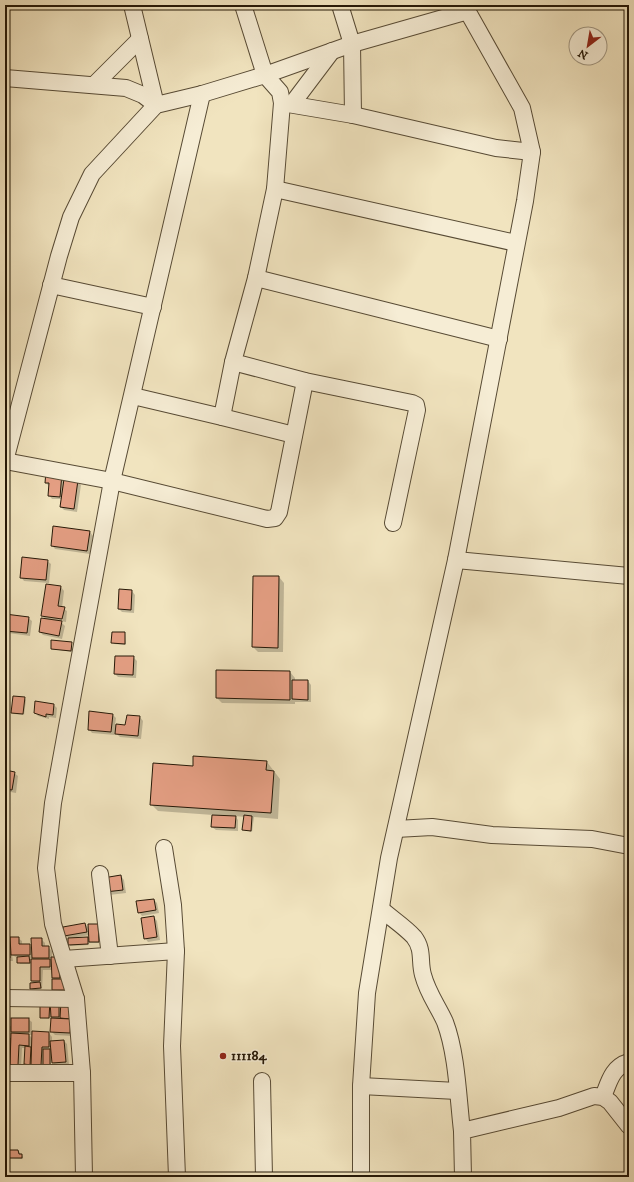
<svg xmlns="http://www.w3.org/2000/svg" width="634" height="1182" font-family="'IM FELL DW Pica',serif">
  <rect width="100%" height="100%" fill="#f1e4bf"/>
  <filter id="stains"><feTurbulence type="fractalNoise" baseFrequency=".005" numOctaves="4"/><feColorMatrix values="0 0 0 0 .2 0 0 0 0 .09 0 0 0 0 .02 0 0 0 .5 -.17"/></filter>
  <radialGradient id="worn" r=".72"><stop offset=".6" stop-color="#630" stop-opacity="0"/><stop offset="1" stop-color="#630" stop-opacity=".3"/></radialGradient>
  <g fill="#0003" fill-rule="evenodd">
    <path d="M47,472L77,481L81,485L77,512L64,510L61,507L62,499H52L49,495V486L46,483Z"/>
    <path d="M90,532L93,536L90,554L55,549L52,545Z"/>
    <path d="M47,561L51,564L49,583L24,581L21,577Z"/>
    <path d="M279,577L284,583L283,652H258L253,647Z"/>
    <path d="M47,585L61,587L64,591L62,608L67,611L66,622L60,621L65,626L62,639L43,635L40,632L46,620L42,615Z"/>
    <path d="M132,591L135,595L134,613L122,612L119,609Z"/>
    <path d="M28,618L32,621L30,636L8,633L5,631V622Z"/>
    <path d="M113,633H125L126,645L114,644Z"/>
    <path d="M71,643L72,652L52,649Z"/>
    <path d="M133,657L137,661L136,678L118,677L115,674Z"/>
    <path d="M290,672L295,678V681H308L311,685V702H295V704L222,703L217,698Z"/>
    <path d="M24,698L26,700L24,715L14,714L12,713Z"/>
    <path d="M54,705L57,708L56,718L49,717V719L38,716L35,712Z"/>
    <path d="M113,715L116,718L115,725L126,726L127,716L140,717L143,721L141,739L120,737L115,732V735L92,733L89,729Z"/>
    <path d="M267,762L280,779L278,819L254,817L252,832L243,829L245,817L235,816L238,820V831L216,830L212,827L213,815L158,811L151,804L194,767Z"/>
    <path d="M5,771L14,773L18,776L16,793L5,791Z"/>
    <path d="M121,876L124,880L126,893L109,895L106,892Z"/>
    <path d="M154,900L157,903L159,913L142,916L139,912L137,902Z"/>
    <path d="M154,917L157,921L160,940L148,942L145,938Z"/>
    <path d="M85,924L90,929L98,925L99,926V943H89V945L70,946L69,939L65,935ZM90,935V938L77,939V937Z"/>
    <path d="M5,936L18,938L22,941V945H29L32,948L41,939L45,943V947H48L52,951V958L59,959L61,980L67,991L53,989L55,980L53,978V970H43L42,989L33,990L31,989L35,984L32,981V964H20L18,958L12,955L13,961H5Z"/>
    <path d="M41,1001L71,1003L73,1036L55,1035L51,1031L52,1019L41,1018Z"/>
    <path d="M28,1019L32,1022V1032L49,1033L52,1037V1042L64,1041L67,1044L69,1065L56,1066L51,1061V1066L35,1068L31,1063V1066H27L26,1048H22L21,1068L11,1060H5V1039H9L12,1042L14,1034L10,1030V1033H5V1024L9,1025L12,1027ZM29,1035H33V1039Z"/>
    <path d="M18,1151L23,1156V1159L7,1158Z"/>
  </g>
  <g fill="#e59f84" stroke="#251807">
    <path d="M46,471L62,473L60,497L48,496L49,483H45Z"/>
    <path d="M64,479L78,480L74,509L60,507Z"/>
    <path d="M53,526L90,531L87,551L51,546Z"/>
    <path d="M22,557L48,560L46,580L20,578Z"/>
    <path d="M253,576H279L278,648L252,647Z"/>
    <path d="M46,584L61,586L58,606L65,607L62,619L41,616Z"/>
    <path d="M119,589L132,590L131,610L118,609Z"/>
    <path d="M5,614L29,617L27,633L5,631Z"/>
    <path d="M41,618L62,621L59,636L39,632Z"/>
    <path d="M112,632H125V644L111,643Z"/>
    <path d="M51,640L72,642L71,651L51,649Z"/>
    <path d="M115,656H134L133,675L114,674Z"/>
    <path d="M216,670L290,671V700L216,698Z"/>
    <path d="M292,680H308V700L292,699Z"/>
    <path d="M13,696L25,697L23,714L11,713Z"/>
    <path d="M35,701L54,704L53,715L46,714V717L34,713Z"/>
    <path d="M89,711L113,714L111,732L88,730Z"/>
    <path d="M127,715L140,716L138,736L115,734L116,724L125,725Z"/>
    <path d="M193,756L267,761L266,770L274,771L271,813L150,805L153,763L193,766Z"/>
    <path d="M5,770L15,772L12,790L5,789Z"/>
    <path d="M212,815L236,816L235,828L211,827Z"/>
    <path d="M244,815L252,816L251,831L242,830Z"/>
    <path d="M121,875L123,890L105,892L103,878Z"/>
    <path d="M154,899L156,910L138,913L136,901Z"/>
    <path d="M154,916L157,937L144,939L141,918Z"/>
    <path d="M85,923L87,932L64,936L63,927Z"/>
    <path d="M88,924H98L99,942H89Z"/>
    <path d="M5,935H9L10,958H5Z"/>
    <path d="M10,937H19V944H30V955H11Z"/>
    <path d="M88,937V944L68,945V938Z"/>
    <path d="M31,938H42V946H49V958H32Z"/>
    <path d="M29,956L30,963H17V957Z"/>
    <path d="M51,957H58L60,978H52Z"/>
    <path d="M31,959H50V967H40V981H31Z"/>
    <rect x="52" y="979" width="14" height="11"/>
    <path d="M40,982L41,988L30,989V983Z"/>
    <path d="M40,1000H50L49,1018H40Z"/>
    <path d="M59,1000V1017H51L50,1001Z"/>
    <path d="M61,1001L71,1002L70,1019L60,1018Z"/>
    <rect x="11" y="1018" width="18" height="14"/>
    <path d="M51,1018L71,1019L70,1033L50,1032Z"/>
    <path d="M5,1023L9,1024V1032H5Z"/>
    <path d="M32,1031L49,1032V1047H42L41,1065H31Z"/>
    <path d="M11,1033L29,1034V1046L19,1045L18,1065H10Z"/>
    <path d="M5,1038H10L9,1058L5,1057Z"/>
    <path d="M64,1040L66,1062L52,1063L50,1041Z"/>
    <path d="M25,1046L31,1047L30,1065L24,1064Z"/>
    <rect x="43" y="1049" width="7" height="16"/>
    <path d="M6,1150H18L19,1154H22V1158H6Z"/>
  </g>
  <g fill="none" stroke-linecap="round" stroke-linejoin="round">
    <g stroke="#584b35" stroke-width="18">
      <g id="minor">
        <path d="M132,5L156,105"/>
        <path d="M243,5L265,75L280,92L282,103L275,189L256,278L233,362L305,381L412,403L416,405L417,410L393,523"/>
        <path d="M340,5L352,44L353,115"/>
        <path d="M5,78L126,88L143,95L156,105"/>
        <path d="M95,84L140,39"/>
        <path d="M282,103L353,115L496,148L532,152"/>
        <path d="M292,104L332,51"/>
        <path d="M275,189L516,243"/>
        <path d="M256,278L499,339"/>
        <path d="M51,285L153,307"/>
        <path d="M133,396L222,417L233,362"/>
        <path d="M222,417L294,435"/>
        <path d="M5,461L59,256L71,217L92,174L156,105L202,94L265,75L352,44L468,11"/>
        <path d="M5,461L112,481L267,519L275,518L279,512L305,381"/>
        <path d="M456,560L629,576"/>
        <path d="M396,829L432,827L492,835L592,839L629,846"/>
        <path d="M164,848L173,905L176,951L172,1046L177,1177"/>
        <path d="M100,874L110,956"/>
        <path d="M381,909C391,918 405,927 414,937C424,950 419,961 423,975C428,994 438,1006 445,1022C457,1054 458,1097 462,1131"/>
        <path d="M64,959L176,951"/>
        <path d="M5,998L76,999"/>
        <path d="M5,1073H82"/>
        <path d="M262,1081L264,1177"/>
        <path d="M361,1086L457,1091"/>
        <path d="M603,1097C609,1082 612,1067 629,1062"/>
        <path d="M84,1177L82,1073L76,999L53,924L46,868L53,803L112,481L202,94"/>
        <path d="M361,1177V1086L367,993L389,858L456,560L525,201L532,152L522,108L464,5"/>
        <path d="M463,1177L462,1131L559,1108L594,1096L603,1097L610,1102L629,1126"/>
      </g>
    </g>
    <use href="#minor" stroke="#f6edd5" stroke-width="16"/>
  </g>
  <circle fill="#8f2418" stroke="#f6edd5" stroke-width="1.5" cx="223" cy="1056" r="4"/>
  <g text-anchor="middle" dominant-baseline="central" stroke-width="3" stroke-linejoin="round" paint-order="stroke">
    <g font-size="14" font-weight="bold" fill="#251807" stroke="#f6edd5" text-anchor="start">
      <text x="231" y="1056">111184</text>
    </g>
  </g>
  <rect width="634" height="1182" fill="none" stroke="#f1e4bf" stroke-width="20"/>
  <rect x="6" y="6" width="622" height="1170" fill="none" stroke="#251807" stroke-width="2"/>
  <rect x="10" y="10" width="614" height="1162" fill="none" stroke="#251807"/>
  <g transform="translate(588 46) rotate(211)"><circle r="19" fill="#f6edd5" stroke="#a29883"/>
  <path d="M0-3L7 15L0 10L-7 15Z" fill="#8f2418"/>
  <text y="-6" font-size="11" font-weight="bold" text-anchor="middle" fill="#251807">N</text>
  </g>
  <rect width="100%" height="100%" filter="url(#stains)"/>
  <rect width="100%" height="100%" fill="url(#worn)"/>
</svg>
